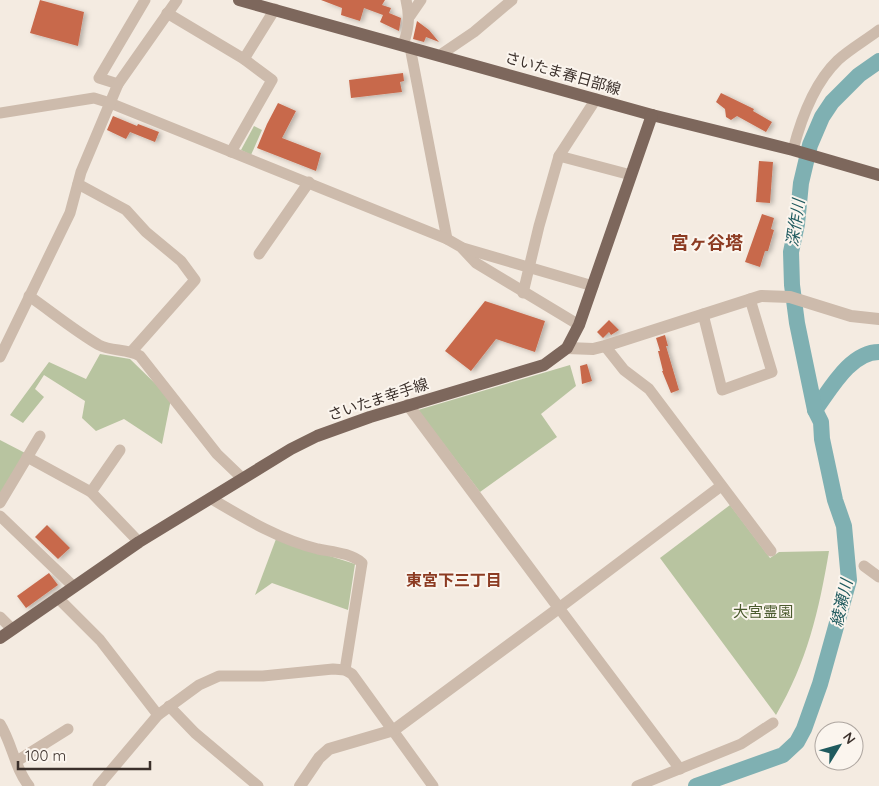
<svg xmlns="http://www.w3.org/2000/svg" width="879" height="786" font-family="Quicksand,'Noto Sans JP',sans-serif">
  <defs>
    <filter id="shadow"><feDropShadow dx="3" dy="1.5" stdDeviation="2.5" flood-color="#0004"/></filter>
  </defs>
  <rect width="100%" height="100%" fill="#f4ebe1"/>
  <g fill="#b8c4a0">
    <path d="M254,126L262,130L251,155L241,150Z"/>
    <path d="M100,354L130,359L171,399L162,444L124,419L96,431L82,418L85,401L44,375L35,389L44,397L23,423L10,415L49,362L86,379Z"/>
    <path d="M570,365L576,386L541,414L557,437L480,492L418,410Z"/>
    <path d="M0,440L27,454L0,498Z"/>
    <path d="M730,505L770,558L779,552L829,551C819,611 807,662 776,715L660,558Z"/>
    <path d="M276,539L355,564L348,610L272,583L255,595Z"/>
  </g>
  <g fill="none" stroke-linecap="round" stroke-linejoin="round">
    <g stroke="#7fb0b2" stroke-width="16">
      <path d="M815,410C830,390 850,352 879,352"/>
      <path d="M696,786L783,755L797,742L804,729L820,684L849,580L844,526L835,500L822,439L821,422L815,410L797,323L792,285L791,252L797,224L801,183L810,145L822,117L832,102L859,75L879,61"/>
    </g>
  </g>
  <g fill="#c8694b" filter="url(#shadow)">
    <path d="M40,0L84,12L78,46L30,33Z"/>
    <path d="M321,0H385L382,5L391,8L389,13L401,18L399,31L380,22L383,15L364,8L360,21L341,15L342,8Z"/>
    <path d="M417,21L429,30L439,42L426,37L424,42L413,39Z"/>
    <path d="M403,73L404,81L400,82L402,92L351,98L349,80Z"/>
    <path d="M721,93L754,109L753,111L772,122L766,132L737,116L731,120L726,117L725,109L716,102Z"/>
    <path d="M278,103L296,111L282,138L321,153L316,171L257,148L267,124Z"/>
    <path d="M113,116L137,126L138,124L159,132L155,142L130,132L126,139L107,130Z"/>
    <path d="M759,161L773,162L770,203L756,202Z"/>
    <path d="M762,214L774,218L771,229L774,230L768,251H765L760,267L745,262Z"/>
    <path d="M485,301L545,321L535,352L496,339L471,371L445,351Z"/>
    <path d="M609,320L619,330L611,335L609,332L603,338L597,332Z"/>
    <path d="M665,335L668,346H666L679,390L671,393L662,371H663L658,351H660L656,338Z"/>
    <path d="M587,364L592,381L582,384L580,366Z"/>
    <path d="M47,525L70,548L58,559L35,537Z"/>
    <path d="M49,573L58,585L26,608L17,596Z"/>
  </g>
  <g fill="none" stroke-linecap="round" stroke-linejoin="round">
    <g stroke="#cdbbac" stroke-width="11">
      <path d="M167,13L244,59L272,80L231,152"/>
      <path d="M410,16L421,0"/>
      <path d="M403,45C409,28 410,17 406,0"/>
      <path d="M410,47L447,239"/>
      <path d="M443,56V53L474,32L512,0"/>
      <path d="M244,59L275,9"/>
      <path d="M118,84L99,78L145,0"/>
      <path d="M0,113L94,98L110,103L447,239L461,247L476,263L579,325"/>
      <path d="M793,150C801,119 814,83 838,60C850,49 866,40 879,30"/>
      <path d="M559,156L631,175"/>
      <path d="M78,184L126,210L146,232L181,261L195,280L132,351"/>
      <path d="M463,248L593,286"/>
      <path d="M259,254L309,182"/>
      <path d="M523,293L539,226L559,156L596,99"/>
      <path d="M29,296C52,312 75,331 99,345C112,352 127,348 140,356L217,454L242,478"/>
      <path d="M703,314L722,390L772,372L750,299"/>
      <path d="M605,346L624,370L649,389L771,551"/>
      <path d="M0,357L70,213L81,172L118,84L177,0"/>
      <path d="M27,457L91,492L139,542"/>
      <path d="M91,492L120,450"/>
      <path d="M210,498C244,518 280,540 318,549C333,552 351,553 362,563L345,670"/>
      <path d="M0,503L40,436"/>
      <path d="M0,516L73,586"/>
      <path d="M864,566L879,577"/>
      <path d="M57,597L100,640L158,715"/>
      <path d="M0,617L12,629"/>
      <path d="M169,706L195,733L258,786"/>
      <path d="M0,724C12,743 15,769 29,786"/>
      <path d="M17,761L68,729"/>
      <path d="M680,769L559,608L721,486"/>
      <path d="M98,786L158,715L199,685L219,676H263L333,669L345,670L352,674L433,786"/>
      <path d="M637,786L741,744L773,723"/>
    </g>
    <g stroke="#cdbbac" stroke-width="12">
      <path d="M567,348L593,349L605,346L761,296L790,297L851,316L879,319"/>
      <path d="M300,786L319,758L329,749L394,730L559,608L408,405"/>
    </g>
    <g stroke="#7d675c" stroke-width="12">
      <path d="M239,0L652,115L793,150L879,175"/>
      <path d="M0,638L139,542L291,449L317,436L370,417L544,365L567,348L579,325L652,115"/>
    </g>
  </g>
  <g text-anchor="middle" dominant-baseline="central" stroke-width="4" stroke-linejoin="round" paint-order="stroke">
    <g font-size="15" fill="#3b302b" stroke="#fbf5ee">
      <text transform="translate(563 73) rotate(16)">さいたま春日部線</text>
      <text transform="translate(378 399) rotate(-18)">さいたま幸手線</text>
    </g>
    <g font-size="15" fill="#4a5a2e" stroke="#fbf5ee">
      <text x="763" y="611">大宮霊園</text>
    </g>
    <g font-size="16" font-style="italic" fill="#1f5a5e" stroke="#fbf5ee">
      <text transform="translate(795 223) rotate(-82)">深作川</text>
      <text transform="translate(841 603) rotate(-77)">綾瀬川</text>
    </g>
    <g font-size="16" font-weight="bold" fill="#8c3b22" stroke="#fbf5ee">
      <text x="454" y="580">東宮下三丁目</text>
    </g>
    <g font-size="18" font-weight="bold" fill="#8c3b22" stroke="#fbf5ee">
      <text x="707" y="242">宮ヶ谷塔</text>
    </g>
  </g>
  <g transform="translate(839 746) rotate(53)"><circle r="24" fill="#fbf5ee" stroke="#aea6a0"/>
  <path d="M0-4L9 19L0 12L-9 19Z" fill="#1f5a5e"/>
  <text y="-8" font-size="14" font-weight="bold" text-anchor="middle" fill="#3b302b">N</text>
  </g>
  <path d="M18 761v8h132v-8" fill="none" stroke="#3b302b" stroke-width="2.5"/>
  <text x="25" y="761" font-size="15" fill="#3b302b" stroke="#fbf5ee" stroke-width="4" paint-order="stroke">100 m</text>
</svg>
